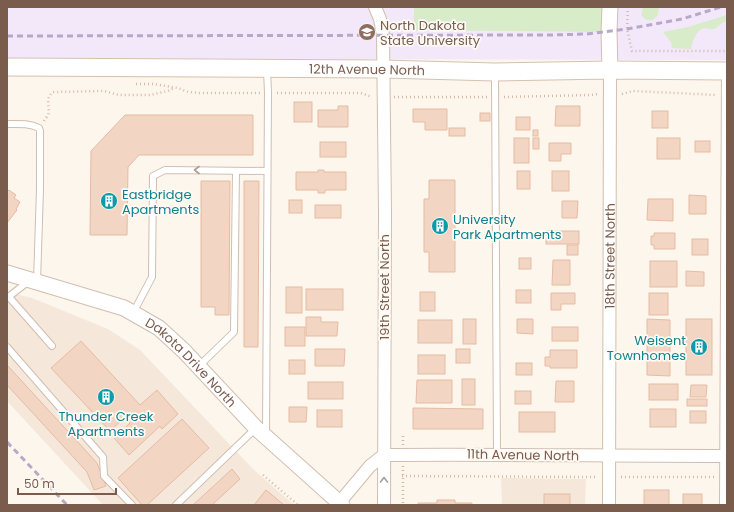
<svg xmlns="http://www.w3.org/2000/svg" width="734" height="512" font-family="Poppins,sans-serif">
  <rect width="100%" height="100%" fill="#fdf6ec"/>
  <g fill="#f5e8da">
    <path d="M7,292L32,298L108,329L140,350L253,469L294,505H103L7,401Z"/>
    <path d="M501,478L586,479L585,505H502Z"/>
  </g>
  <path fill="#f3e8fa" d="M7,7H727V60L7,58Z"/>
  <g fill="#d8ecc9">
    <path d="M414,7H610L609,32L414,30Z"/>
    <path d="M643,7H659L658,15L653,20C647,21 644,19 641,15Z"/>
    <path d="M727,15V21C722,22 720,25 716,28C712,30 710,29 706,28C697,28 692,42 691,49L672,48L671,42L663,32L688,27Z"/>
  </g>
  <g fill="#f3d5c3" stroke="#e6bba3">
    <rect x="294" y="102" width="18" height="20"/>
    <path d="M338,106H348V127H318V110H338Z"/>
    <path d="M556,106H580V126H555Z"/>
    <path d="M413,109H447V130H425V122H413Z"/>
    <rect x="652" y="111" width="16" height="17"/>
    <rect x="480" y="113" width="10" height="8"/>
    <path d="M125,115H253V155H139L128,167L127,235H90L91,151Z"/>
    <rect x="516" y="117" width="14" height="13"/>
    <rect x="449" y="128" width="16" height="8"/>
    <rect x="533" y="130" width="5" height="6"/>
    <rect x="514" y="138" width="15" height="25"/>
    <rect x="533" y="138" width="6" height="11"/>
    <rect x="657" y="138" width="23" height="21"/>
    <rect x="695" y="141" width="15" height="11"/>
    <rect x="320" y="142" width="26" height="15"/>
    <path d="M549,143H571V154H561V161H549Z"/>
    <path d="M318,170H324V172H346V190H325V193H318V190H296V172H318Z"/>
    <rect x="517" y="171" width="13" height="18"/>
    <rect x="552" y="171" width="17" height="20"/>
    <path d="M429,180H455V272H429V252H424V199H429Z"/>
    <path d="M201,181H230L229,315H215V307H201Z"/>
    <path d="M244,181H259L258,347H244Z"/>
    <path d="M9,190L16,195L14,198L20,202L16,209L17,210L7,223V192Z"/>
    <path d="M689,195L706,196V214H689Z"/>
    <path d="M648,199H673V221L647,220Z"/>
    <rect x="289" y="200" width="13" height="13"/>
    <path d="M562,201H578L577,218H562Z"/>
    <rect x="315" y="205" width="26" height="13"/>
    <rect x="546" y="231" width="33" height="13"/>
    <path d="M654,233H675V249H654V245H651V236H654Z"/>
    <rect x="692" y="239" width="16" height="16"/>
    <rect x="567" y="245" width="11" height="10"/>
    <rect x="519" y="258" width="12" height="11"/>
    <path d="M553,260H570V285H552Z"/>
    <rect x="650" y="261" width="27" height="26"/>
    <path d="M686,271L704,272V286H686Z"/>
    <rect x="286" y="287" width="16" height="26"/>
    <rect x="306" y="289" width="37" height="21"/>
    <rect x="516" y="290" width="15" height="13"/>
    <rect x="420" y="292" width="15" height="19"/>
    <path d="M551,293H575V304H561V310H551Z"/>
    <rect x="649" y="293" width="19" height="22"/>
    <path d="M306,317H321V322H338L337,336H306Z"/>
    <rect x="463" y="319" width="13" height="25"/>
    <path d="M517,319H533V334L517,333Z"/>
    <path d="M647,319L670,320V376L647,375Z"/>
    <rect x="686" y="319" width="26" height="56"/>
    <rect x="418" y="320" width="34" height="23"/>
    <rect x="285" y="327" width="20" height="19"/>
    <rect x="552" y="327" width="26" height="14"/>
    <path d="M81,341L140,405L157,390L178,414L162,429L160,426L129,455L114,438L130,423L125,417L110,431L51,368Z"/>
    <path d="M315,349H345L344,366H315Z"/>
    <rect x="456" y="349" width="14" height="14"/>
    <path d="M550,350H577V368H550V366H545V357H550Z"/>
    <rect x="418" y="355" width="27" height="19"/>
    <rect x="289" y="360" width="16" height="14"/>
    <rect x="516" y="363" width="16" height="12"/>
    <path d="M7,365L97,463L106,486L94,490L87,472L7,385Z"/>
    <rect x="462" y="379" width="13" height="26"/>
    <path d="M417,380H452V403H416Z"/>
    <path d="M556,381H574V402H555Z"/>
    <rect x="308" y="382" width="35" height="17"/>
    <rect x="649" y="384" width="29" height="16"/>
    <path d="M691,385H707L706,397H690Z"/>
    <rect x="515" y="391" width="16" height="13"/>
    <rect x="687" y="399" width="20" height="7"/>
    <path d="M289,407H307L306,422H289Z"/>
    <path d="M413,408L483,409V429H413Z"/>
    <rect x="650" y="409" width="26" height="18"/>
    <rect x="317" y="410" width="25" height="17"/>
    <rect x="690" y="411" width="16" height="12"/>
    <rect x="519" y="412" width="36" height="20"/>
    <path d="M182,419L209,448L147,505H142L118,478Z"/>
    <path d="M232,469L240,479L212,505H193Z"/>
    <path d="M266,490L284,505H254Z"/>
    <rect x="644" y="490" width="25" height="15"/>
    <rect x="544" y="494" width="26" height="11"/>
    <rect x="683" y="494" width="19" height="11"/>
    <path d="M437,500H455V503H472V505H418V503H437Z"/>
  </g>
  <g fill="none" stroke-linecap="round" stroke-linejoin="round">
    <g stroke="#d1beb0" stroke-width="8">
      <g id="service">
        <path d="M495,74L497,454"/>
        <path d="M7,124C18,124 29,123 39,128L40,131V189L37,282"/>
        <path d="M9,297L52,346"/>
        <path d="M7,298L29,281"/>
        <path d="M133,313L152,277L153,176L165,170L267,171"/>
        <path d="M7,347L103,457L104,476L132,505"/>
        <path d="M199,366L234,332L236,171"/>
        <path d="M266,435L268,93L267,70"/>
        <path d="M176,505L256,428"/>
        <path d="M723,505L725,73"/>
      </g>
    </g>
    <g stroke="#d1beb0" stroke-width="14">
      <g id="minor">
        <path d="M375,7L380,19L383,35L385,213L384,505"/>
        <path d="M339,503L370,466L384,455C498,454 613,456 727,456"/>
        <path id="s1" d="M609,505L610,70"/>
      </g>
    </g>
    <g stroke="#d1beb0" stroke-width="17">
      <g id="tertiary">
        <path d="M610,7L609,32L610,70"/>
        <path id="s2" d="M7,273L124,308L159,328L184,351L256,428L342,505"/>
      </g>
    </g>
    <g stroke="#d6c0b0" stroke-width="19">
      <g id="secondary">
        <path id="s3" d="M7,67L383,69L495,72L610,70L727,71"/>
      </g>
    </g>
    <g stroke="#d9b8a5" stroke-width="2.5" stroke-dasharray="1 3" stroke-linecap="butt">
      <path d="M628,7L627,29L632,51H727"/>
      <path d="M136,84H154L178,88L188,92L200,93H260"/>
      <path d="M277,93H361L372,97"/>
      <path d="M622,94L633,91L717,95"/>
      <path d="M394,97H487"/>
      <path d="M504,97L590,95L599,94"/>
      <path d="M44,121C45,119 47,117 48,115C51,107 44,99 53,92L104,91L119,95H150L168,91L174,88"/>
      <path d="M403,445V434"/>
      <path d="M403,466V505"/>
      <path d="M263,475L298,505"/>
      <path d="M402,476L598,477"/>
      <path d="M621,477H714"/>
    </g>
    <use href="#service" stroke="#fff" stroke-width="6"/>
    <use href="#minor" stroke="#fff" stroke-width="12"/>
    <use href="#tertiary" stroke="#fff" stroke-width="15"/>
    <use href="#secondary" stroke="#fff" stroke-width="17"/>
    <g stroke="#b9a8c9" stroke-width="3" stroke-dasharray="6 4" stroke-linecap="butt">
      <path d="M7,36L550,35L587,34L627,29L682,19L721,7"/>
      <path d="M7,442L67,505"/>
    </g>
  </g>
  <defs><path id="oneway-chevron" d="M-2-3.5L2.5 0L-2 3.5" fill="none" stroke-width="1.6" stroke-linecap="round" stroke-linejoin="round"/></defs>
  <g stroke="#af9d94">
    <use href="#oneway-chevron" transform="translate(197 170) rotate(-180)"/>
    <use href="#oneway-chevron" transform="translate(384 480) rotate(-90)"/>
  </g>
  <defs>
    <g id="university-disc" transform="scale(0.9)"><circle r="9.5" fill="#8d6e63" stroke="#fffaf3"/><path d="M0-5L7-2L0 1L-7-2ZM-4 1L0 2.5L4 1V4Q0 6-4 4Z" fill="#fff"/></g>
    <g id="building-disc" transform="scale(0.9)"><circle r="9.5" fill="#0f9aa8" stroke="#fffaf3"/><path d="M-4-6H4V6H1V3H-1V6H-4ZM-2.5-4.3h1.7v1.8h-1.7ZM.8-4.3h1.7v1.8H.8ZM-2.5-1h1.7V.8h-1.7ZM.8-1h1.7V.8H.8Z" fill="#fff"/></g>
  </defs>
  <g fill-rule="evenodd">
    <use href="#university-disc" x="367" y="32"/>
    <use href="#building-disc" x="109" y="201"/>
    <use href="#building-disc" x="440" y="226"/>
    <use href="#building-disc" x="699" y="347"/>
    <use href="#building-disc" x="106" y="397"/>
  </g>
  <g text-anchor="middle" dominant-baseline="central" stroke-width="3.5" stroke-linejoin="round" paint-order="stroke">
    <g font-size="13" fill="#785e54" stroke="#fffaf3" text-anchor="start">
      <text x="380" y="25">North Dakota<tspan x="380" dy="15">State University</tspan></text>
    </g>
    <g font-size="13" fill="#7a5c4d" stroke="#fffaf3">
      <text stroke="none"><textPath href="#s3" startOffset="360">12th Avenue North</textPath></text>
      <text stroke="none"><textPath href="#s1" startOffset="249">18th Street North</textPath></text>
      <text transform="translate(384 287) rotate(-90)">19th Street North</text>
      <text stroke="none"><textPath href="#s2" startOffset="209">Dakota Drive North</textPath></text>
      <text transform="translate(523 455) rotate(1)">11th Avenue North</text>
    </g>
    <g font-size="13" fill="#0d838f" stroke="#fffaf3" text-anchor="start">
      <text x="122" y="194">Eastbridge<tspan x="122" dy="15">Apartments</tspan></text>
      <text x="453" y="219">University<tspan x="453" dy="15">Park Apartments</tspan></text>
      <text x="686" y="340" text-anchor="end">Weisent<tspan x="686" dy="15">Townhomes</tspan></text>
      <text x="106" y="416" text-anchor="middle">Thunder Creek<tspan x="106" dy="15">Apartments</tspan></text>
    </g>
  </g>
  <rect width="734" height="512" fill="none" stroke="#7a5c4d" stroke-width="16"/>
  <path d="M18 488v6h98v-6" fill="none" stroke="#7a5c4d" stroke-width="2"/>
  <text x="24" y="488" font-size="12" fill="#7a5c4d" stroke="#fffaf3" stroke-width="3" paint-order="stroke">50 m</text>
</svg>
